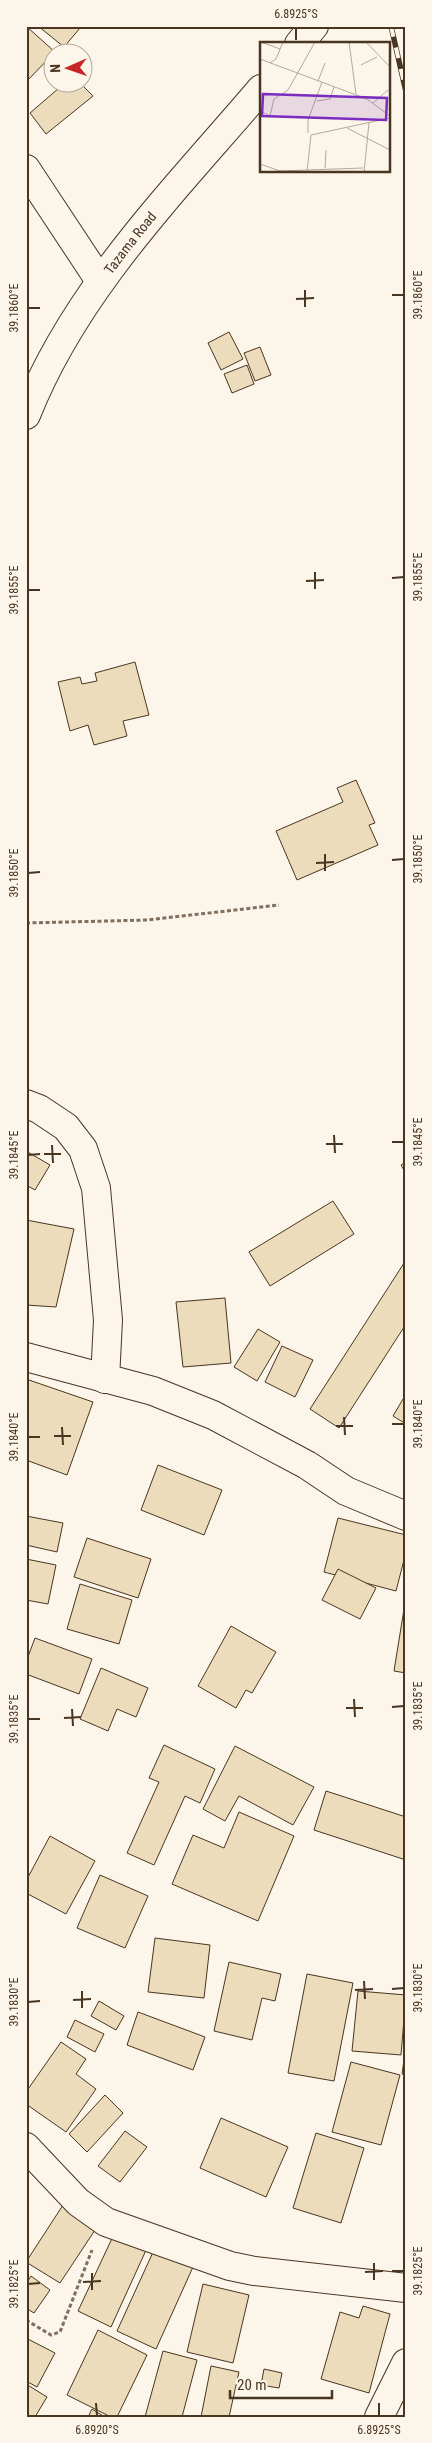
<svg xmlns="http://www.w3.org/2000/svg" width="432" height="2443" font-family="'Roboto Condensed',sans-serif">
  <rect width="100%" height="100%" fill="#fbf6e9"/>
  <g fill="#ecdcbc" stroke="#4a3520">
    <path d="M26,26L55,52L26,82Z"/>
    <path d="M38,26H78L80,28L64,47Z"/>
    <path d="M66,82H79L93,96L46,134L30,113Z"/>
    <path d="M229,332L243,359L221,370L208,343Z"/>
    <path d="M260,347L271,375L255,381L244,353Z"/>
    <path d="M247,365L254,384L232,393L224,374Z"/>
    <path d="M135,662L149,715L123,721L127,736L94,745L88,725L70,731L58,682L80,677L82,684L97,681L95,673Z"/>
    <path d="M356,780L375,823L369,825L378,845L297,880L276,831L343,802L337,788Z"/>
    <path d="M26,1151L50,1165L35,1190L26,1185Z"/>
    <path d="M406,1162V1174L401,1165Z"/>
    <path d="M333,1201L354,1234L270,1286L249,1252Z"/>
    <path d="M26,1220L74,1229L56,1307L26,1305Z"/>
    <path d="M406,1260V1324L339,1428L310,1409Z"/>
    <path d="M225,1298L231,1363L183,1367L176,1302Z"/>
    <path d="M258,1329L280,1342L257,1381L234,1367Z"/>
    <path d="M282,1346L313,1360L295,1397L265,1382Z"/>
    <path d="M26,1379L93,1402L67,1475L26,1460Z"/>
    <path d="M406,1394V1424L393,1416Z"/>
    <path d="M158,1465L222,1490L204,1535L141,1510Z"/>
    <path d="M26,1516L63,1523L57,1552L26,1545Z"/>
    <path d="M338,1518L406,1535V1552L396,1591L324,1572Z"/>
    <path d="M87,1538L151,1559L138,1598L74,1577Z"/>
    <path d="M26,1559L56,1565L48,1604L26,1600Z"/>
    <path d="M338,1569L376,1588L360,1619L322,1600Z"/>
    <path d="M80,1584L132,1600L119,1644L67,1629Z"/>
    <path d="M404,1609H406V1673L394,1671Z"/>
    <path d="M231,1626L276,1652L252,1693L246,1690L236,1708L198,1686Z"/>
    <path d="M35,1638L92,1659L79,1694L26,1674V1662Z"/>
    <path d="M101,1668L148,1688L136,1717L117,1709L108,1731L80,1719Z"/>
    <path d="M164,1745L215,1769L200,1803L185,1796L154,1865L127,1853L159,1782L149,1778Z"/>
    <path d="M235,1746L314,1787L293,1825L239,1796L225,1821L203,1809Z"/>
    <path d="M326,1791L406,1817V1860L314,1830Z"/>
    <path d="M239,1812L294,1836L258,1921L172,1884L193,1835L224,1848Z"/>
    <path d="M50,1836L95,1861L66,1914L26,1893V1881Z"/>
    <path d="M100,1875L148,1896L125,1948L77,1928Z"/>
    <path d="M155,1938L210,1945L204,1998L148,1992Z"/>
    <path d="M229,1962L281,1974L275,2001L262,1998L252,2040L214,2031Z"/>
    <path d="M307,1974L353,1983L334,2081L288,2073Z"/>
    <path d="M358,1991L406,1995L401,2055L352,2051Z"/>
    <path d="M99,2001L124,2016L116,2030L91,2016Z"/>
    <path d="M138,2012L205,2037L193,2070L127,2045Z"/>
    <path d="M75,2020L104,2034L95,2052L67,2037Z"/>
    <path d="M61,2042L86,2059L76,2074L96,2089L66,2132L26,2104V2092Z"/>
    <path d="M406,2045V2075L402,2074Z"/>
    <path d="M351,2062L400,2075L381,2145L332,2132Z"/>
    <path d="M105,2095L123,2113L87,2152L69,2134Z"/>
    <path d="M221,2118L288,2147L266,2197L200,2168Z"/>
    <path d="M125,2131L147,2147L120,2182L98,2166Z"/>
    <path d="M316,2133L364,2148L341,2223L293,2208Z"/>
    <path d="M63,2205L97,2227L60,2283L26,2262Z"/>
    <path d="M115,2232L147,2248L111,2327L78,2311Z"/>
    <path d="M154,2250L193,2267L156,2349L117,2331Z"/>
    <path d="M31,2276L50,2290L34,2313L26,2308V2284Z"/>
    <path d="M203,2284L249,2295L233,2363L187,2352Z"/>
    <path d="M363,2306L390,2314L369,2393L321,2379L340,2312L359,2318Z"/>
    <path d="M98,2330L147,2355L117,2417H111L67,2395Z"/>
    <path d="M26,2338L55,2353L37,2387L26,2381Z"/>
    <path d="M163,2351L197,2360L182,2417H145Z"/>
    <path d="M211,2366L239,2372L229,2417H201Z"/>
    <path d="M264,2369L282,2373L279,2388L261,2385Z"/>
    <path d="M26,2384L47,2397L35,2417H26Z"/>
    <path d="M92,2409L105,2417H88Z"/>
  </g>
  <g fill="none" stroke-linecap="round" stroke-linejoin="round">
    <g stroke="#4a3520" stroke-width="30">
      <g id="minor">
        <path d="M299,44L314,26"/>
        <path d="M26,169L100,281"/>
        <path id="s1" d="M26,415C75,290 175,190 261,89"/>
        <path d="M26,1104L39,1109L66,1127L83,1149L96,1188L108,1320L105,1379"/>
        <path d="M26,1357L153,1391L213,1415L307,1465L346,1491L406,1516"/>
        <path d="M26,2147L78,2202L106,2222L230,2266L254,2271L406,2288"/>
        <path d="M379,2417L406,2363"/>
      </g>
    </g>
    <g stroke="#7f6f5c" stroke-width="3" stroke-dasharray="4 2.5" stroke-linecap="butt">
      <path d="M26,923L147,920L279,905"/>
      <path d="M26,2320L51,2335L60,2332L92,2250"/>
    </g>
    <use href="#minor" stroke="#fbf6e9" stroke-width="28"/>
    <g stroke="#4a3520" stroke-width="5.5">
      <path id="rail" d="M391,26L406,92"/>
    </g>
    <use href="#rail" stroke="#fbf6e9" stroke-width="4" stroke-dasharray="11" stroke-linecap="butt"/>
  </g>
  <path fill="none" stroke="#4a3520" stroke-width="2" d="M296,28V40M305,290V307M392,295H404M296,299L314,298M28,308H40M315,572V589M392,578L404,577M306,581L324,580M28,590H40M325,854V871M392,860L404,859M316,863L334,862M28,873L40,872M334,1135L335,1153M392,1142H404M326,1144H343M52,1145L53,1163M44,1154H61M28,1155L40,1154M344,1417L345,1435M392,1424H404M336,1426H353M62,1427L63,1445M54,1436H71M28,1437H40M354,1699L355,1717M392,1707L404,1706M346,1708H363M72,1709L73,1726M64,1718L81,1717M28,1719H40M364,1981L365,1999M392,1989L404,1988M355,1990L373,1989M82,1991V2008M73,2000L91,1999M28,2002L40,2001M374,2263V2280M392,2271H404M365,2272L383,2271M92,2273V2290M83,2282L101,2281M28,2284L40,2283M96,2403L97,2416M379,2403V2416"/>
  <g text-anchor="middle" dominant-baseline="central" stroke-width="4" stroke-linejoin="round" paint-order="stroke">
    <g font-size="14" fill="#4a3520" stroke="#fbf6e9">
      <text stroke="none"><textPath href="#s1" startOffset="202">Tazama Road</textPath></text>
    </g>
  </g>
  <g transform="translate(260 42)">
    <rect width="130" height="130" fill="#fbf6e9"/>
    <path fill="none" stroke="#b4a999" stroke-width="1" d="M1,0L20,7M89,0L96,52M106,0L130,25M0,17L107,57L130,74M10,21L16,17L23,0M101,23L117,15M58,39L65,21M57,59L70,57L74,45M113,61L128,48M0,69L10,74L14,57L28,48L55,0M87,86L130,108M48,91V78L62,40M0,122L20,129L103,126M65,126L66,108M47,130L51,93L130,76M104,130L109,81"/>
    <path fill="#7b2cbf" fill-opacity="0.15" stroke="#7b2cbf" stroke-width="2.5" d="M3,52L127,56L126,78L2,74Z"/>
    <rect width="130" height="130" fill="none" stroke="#4a3520" stroke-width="2.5"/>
  </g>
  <rect width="432" height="2443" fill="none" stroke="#fbf6e9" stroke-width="55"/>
  <g transform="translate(68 68) rotate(268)"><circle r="24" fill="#fbf6e9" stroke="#b4a999"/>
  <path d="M0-4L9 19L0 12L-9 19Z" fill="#c62828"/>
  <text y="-8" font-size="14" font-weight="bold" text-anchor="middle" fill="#4a3520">N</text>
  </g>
  <path d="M230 2390v8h102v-8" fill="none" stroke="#4a3520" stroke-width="2.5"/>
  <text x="237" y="2390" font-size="15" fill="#4a3520" stroke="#fbf6e9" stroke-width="4" paint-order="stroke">20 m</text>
  <rect x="28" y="28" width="376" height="2388" fill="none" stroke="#4a3520" stroke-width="2"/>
  <g font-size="12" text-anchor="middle" fill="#4a3520">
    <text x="296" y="18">6.8925°S</text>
    <text transform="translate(418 295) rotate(-90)" y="4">39.1860°E</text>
    <text transform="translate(14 308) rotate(-90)" y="4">39.1860°E</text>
    <text transform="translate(418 577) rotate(-90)" y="4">39.1855°E</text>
    <text transform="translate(14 590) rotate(-90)" y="4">39.1855°E</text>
    <text transform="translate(418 859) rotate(-90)" y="4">39.1850°E</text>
    <text transform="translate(14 873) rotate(-90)" y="4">39.1850°E</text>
    <text transform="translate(418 1142) rotate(-90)" y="4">39.1845°E</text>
    <text transform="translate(14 1155) rotate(-90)" y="4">39.1845°E</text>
    <text transform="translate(418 1424) rotate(-90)" y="4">39.1840°E</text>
    <text transform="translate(14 1437) rotate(-90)" y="4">39.1840°E</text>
    <text transform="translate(418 1706) rotate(-90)" y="4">39.1835°E</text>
    <text transform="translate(14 1719) rotate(-90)" y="4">39.1835°E</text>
    <text transform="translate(418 1988) rotate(-90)" y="4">39.1830°E</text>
    <text transform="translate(14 2002) rotate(-90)" y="4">39.1830°E</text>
    <text transform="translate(418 2271) rotate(-90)" y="4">39.1825°E</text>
    <text transform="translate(14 2284) rotate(-90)" y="4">39.1825°E</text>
    <text x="97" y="2434">6.8920°S</text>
    <text x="379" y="2434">6.8925°S</text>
  </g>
</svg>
